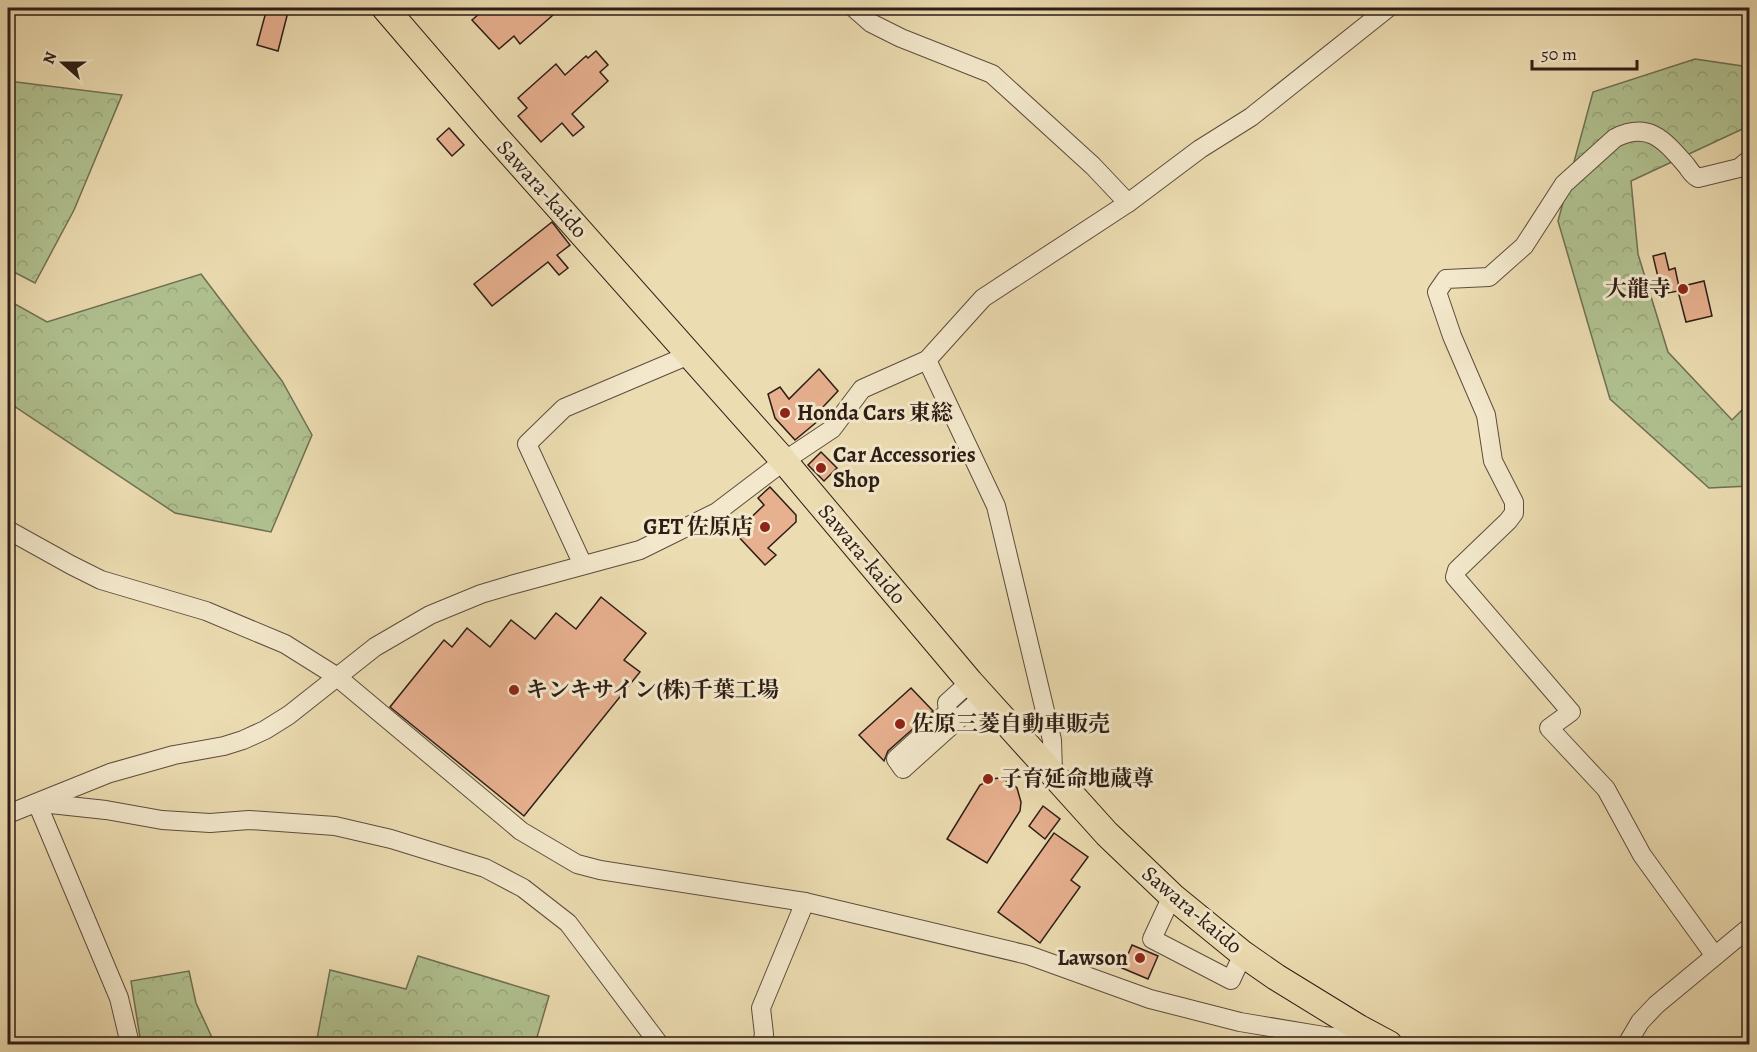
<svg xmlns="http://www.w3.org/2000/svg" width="1757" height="1052" font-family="Alegreya,'Noto Serif JP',serif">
  <defs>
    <pattern id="forest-crowns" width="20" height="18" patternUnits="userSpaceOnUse" patternTransform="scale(1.5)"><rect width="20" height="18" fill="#b1c291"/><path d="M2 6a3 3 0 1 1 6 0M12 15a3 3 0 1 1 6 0" fill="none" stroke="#99a67c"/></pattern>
  </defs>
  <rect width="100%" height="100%" fill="#ecdcb1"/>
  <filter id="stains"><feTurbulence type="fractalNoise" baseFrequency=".00333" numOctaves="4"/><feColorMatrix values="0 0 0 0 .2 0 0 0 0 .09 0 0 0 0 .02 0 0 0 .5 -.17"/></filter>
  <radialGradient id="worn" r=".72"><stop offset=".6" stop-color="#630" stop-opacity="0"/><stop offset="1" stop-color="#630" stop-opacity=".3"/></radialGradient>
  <g fill="url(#forest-crowns)" stroke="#6f7054" stroke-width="1.5">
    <path d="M1695,59L1749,67V126L1631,181L1638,254L1668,352L1732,420L1749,403V486L1709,488L1610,399L1558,221L1593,92Z"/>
    <path d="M8,81L122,95L74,210L35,283L8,269Z"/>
    <path d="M201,274L282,381L312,435L271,532L175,513L8,402V300L47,322Z"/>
    <path d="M418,956L549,996L535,1044H316L330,970L406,989Z"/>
    <path d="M189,971L196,1003L215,1044H141L131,981Z"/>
  </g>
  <g fill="#e7b08f" stroke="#2d1d16" stroke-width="1.5">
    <path d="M267,8H289L278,51L257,45Z"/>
    <path d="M486,8H561L520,44L514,36L499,49L472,20Z"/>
    <path d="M596,51L608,65L600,72L608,81L572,114L584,127L573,136L562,123L541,142L518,116L527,108L518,98L556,64L565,75L586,56L588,58Z"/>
    <path d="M449,128L464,145L452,156L437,139Z"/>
    <path d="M552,222L570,245L557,255L568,268L559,275L548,262L492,306L474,284Z"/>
    <path d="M1665,253L1669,270L1675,268L1679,287L1704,281L1712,316L1686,322L1678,291L1662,294L1653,256Z"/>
    <path d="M819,369L838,391L823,407L824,416L795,440L775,418L768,394L780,387L789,399Z"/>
    <path d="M821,452L837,468L824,481L808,465Z"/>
    <path d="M770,487L796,515V522L768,548L776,555L765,565L735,533L764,505L758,498Z"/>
    <path d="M601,597L646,633L624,660L640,672L524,816L390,707L444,640L452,647L467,628L490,647L511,620L535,639L556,613L576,629Z"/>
    <path d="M911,688L933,711L888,751L884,761L859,735Z"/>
    <path d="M999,778L1012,783L1017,788L1021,802L1020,811L987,863L947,839L980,785L992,779Z"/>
    <path d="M1043,806L1060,819L1045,839L1029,826Z"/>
    <path d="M1054,833L1088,857L1071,880L1080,887L1040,943L998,912Z"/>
    <path d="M1132,945L1158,956L1148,979L1122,968Z"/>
  </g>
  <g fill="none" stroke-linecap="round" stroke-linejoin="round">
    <g stroke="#5d4d3d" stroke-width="20">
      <g id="minor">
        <path d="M854,8L871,23L901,38L992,74L1093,166L1128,203"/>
        <path d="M927,360L996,506L1052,740L1053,772"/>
        <path d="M8,530L71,565L101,580L206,611L285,644L336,676L521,831L577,864L600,870L805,902L1028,955L1150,999L1240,1022L1324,1036L1354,1039"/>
        <path d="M583,565L527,444L564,408L689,355"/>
        <path d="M970,682L947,703L948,712L896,759L903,769L983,697"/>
        <path d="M37,803L119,998L130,1044"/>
        <path d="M41,803L106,810L162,820L210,823L249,820L335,826L391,839L485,868L523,888L568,923L659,1044"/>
        <path d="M8,814L110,773L174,755L224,746L243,740L265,730L289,715L375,647L430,615L481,594L511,585L640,550L717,512L784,461L832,429L862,389L927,360L983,298L1128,203L1200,149L1251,117L1388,8"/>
        <path d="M1172,896L1152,939L1231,980L1243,954"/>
        <path d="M1715,956L1642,855L1606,789L1549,728L1571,712L1455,577L1457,570L1508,521L1514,513V502L1493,461L1486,415L1452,336L1437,292L1446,279L1489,277L1524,246L1564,184L1615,138C1649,121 1664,140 1686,165C1690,170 1692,175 1698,178L1739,168L1750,159"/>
        <path d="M762,1044L764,1034L761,1008L805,902"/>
        <path d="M1627,1044L1640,1022L1656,1005L1750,927"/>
      </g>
    </g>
    <g stroke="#2d1d16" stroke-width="28">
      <path id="highway" d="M385,8L489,129L784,461L970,682L1107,834L1172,896L1243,954L1276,977L1359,1028L1389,1044"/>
    </g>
    <use href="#minor" stroke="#f3e8cc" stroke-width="18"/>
    <use href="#highway" stroke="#ecdcb1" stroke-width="26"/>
  </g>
  <g fill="#8f2418" stroke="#f3e8cc" stroke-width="2">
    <circle cx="1683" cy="289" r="6"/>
    <circle cx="785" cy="413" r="6"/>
    <circle cx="821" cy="468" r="6"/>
    <circle cx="765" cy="527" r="6"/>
    <circle cx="514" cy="690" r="6"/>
    <circle cx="900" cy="724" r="6"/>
    <circle cx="988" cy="779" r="6"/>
    <circle cx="1140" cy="958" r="6"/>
  </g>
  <g text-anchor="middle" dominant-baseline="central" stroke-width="6" stroke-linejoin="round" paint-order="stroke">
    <g font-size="22" fill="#2d1d16" stroke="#f3e8cc">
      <text transform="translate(542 189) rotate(48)">Sawara-kaido</text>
      <text transform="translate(862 554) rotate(50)">Sawara-kaido</text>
      <text transform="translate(1192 910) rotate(40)">Sawara-kaido</text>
    </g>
    <g font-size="22" font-weight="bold" fill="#2d1d16" stroke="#f3e8cc" text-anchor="start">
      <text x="1671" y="289" text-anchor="end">大龍寺</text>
      <text x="797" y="413">Honda Cars 東総</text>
      <text x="833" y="455">Car Accessories<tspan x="833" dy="25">Shop</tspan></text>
      <text x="753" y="527" text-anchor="end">GET 佐原店</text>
      <text x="526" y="690">キンキサイン(株)千葉工場</text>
      <text x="912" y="724">佐原三菱自動車販売</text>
      <text x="1000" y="779">子育延命地蔵尊</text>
      <text x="1128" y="958" text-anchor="end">Lawson</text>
    </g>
  </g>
  <rect width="1757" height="1052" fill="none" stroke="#ecdcb1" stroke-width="30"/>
  <rect x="9" y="9" width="1739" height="1034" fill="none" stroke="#2d1d16" stroke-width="3"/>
  <rect x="15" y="15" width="1727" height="1022" fill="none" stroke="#2d1d16" stroke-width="1.5"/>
  <g transform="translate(63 63) rotate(291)" stroke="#f3e8cc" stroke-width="4.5" paint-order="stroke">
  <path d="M0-4.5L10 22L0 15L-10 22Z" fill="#2d1d16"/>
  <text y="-9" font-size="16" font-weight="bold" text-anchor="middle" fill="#2d1d16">N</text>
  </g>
  <path d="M1532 60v9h105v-9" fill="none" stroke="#2d1d16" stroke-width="3"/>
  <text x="1541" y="60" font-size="18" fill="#2d1d16" stroke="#f3e8cc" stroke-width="4.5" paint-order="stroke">50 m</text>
  <rect width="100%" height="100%" filter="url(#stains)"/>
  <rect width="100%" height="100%" fill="url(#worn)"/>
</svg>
